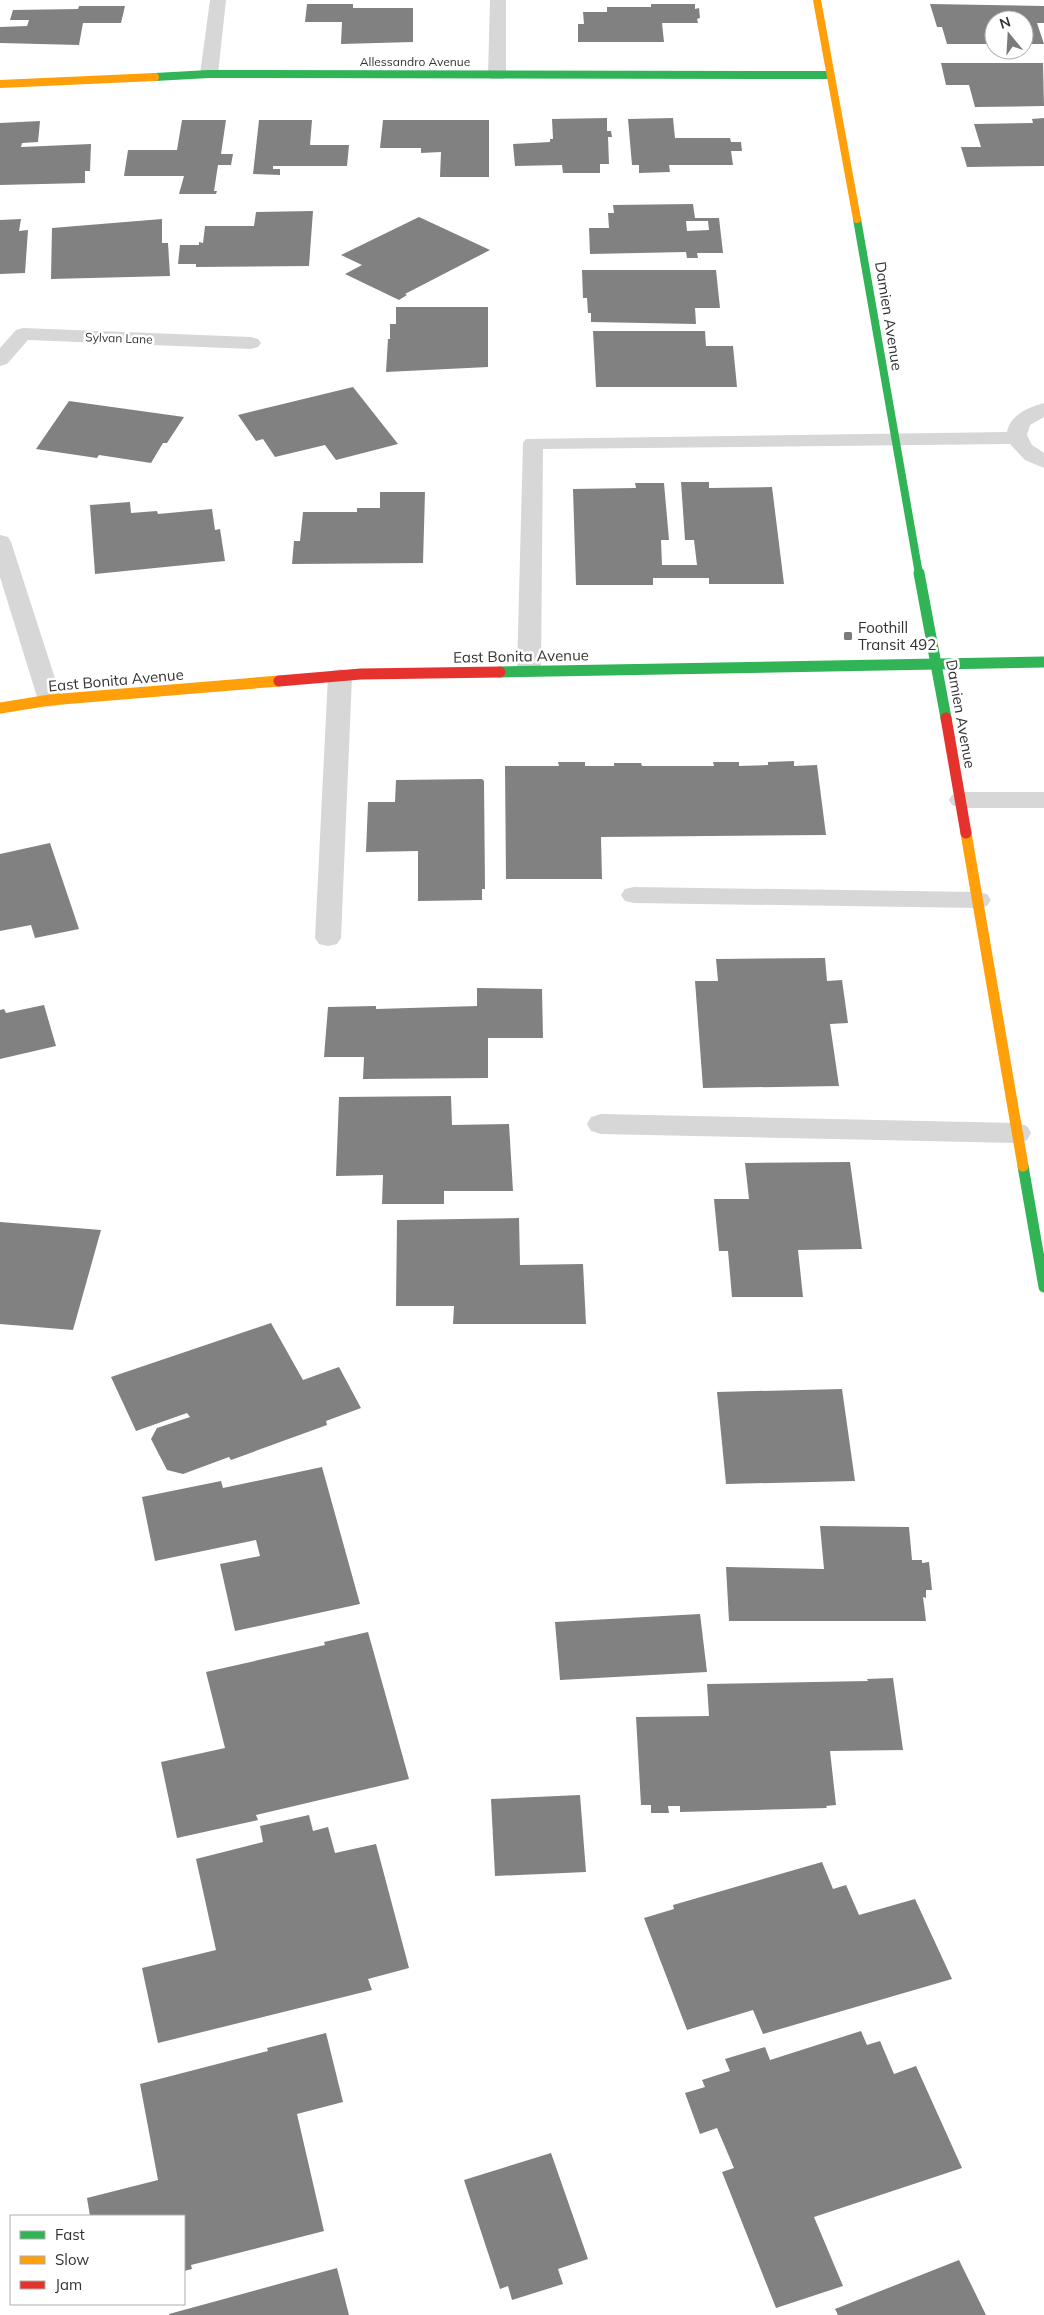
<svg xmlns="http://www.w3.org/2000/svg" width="1044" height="2315" font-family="Mulish,sans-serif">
  <rect width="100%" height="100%" fill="#fff"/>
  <g fill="#818181" fill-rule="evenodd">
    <path d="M307,4H353V8H413V42L341,44L342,22H305Z"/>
    <path d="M651,4H695V9L699,8L700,18L697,19L698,23H662L664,42H578V24H584L583,12H607V7H651Z"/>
    <path d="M930,4L1044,6V23H1037L1044,44H1024V20H994V44H947L942,27H937Z"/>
    <path d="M79,6H125L121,23H83L79,45L0,43V27L27,26L29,20H10L13,10L78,9Z"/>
    <path d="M941,63H1043L1044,106L975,107L969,85H946Z"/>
    <path d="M607,118V131H611L612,137H608L609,164H600V173H563L562,165L515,166L513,144L550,142V139H553L552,119Z"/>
    <path d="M673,118L675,138H730L731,142H741L742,151H731L733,165H669L670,172L639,173V165H632L628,119Z"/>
    <path d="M1044,118V166L967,167L961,147H981L974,124L1033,123L1032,119Z"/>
    <path d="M182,120H226L221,154H233L231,165H218L214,191H217L216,194H179L184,176H124L128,150H177Z"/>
    <path d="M259,120H312L310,145H349L347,166H273V169H280V175L253,174Z"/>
    <path d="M383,120H489V177H440L441,152L421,153V148H380Z"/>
    <path d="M40,121L38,142L22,143L21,147L91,144L90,171H85V183L0,185V123Z"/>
    <path d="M693,204L695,218H719L723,253H697L698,258H687L686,252L590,254L589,228H609L608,213H614L613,205ZM686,221H708L709,230L687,231Z"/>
    <path d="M313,211L309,266L196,267V264H178L180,245H199V242L203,243L205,226H254L256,212Z"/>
    <path d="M419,217L490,250L405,294L407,295L399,300L345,274L362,265L341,255Z"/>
    <path d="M21,219L19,231L28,230L25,273L0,274V220Z"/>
    <path d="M162,219V243H168L170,276L51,279L52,228Z"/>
    <path d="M582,270H716L720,308H695L696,324L591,322V313H588L587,298H583Z"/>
    <path d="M396,307H488V367L386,372L388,339H390V324H396Z"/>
    <path d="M593,331H705L706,346H733L737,387H596Z"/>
    <path d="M353,387L398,444L336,460L325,445L275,457L263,439L256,441L238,415Z"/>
    <path d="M69,401L184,417L167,443H163L151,463L99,455L97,458L36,449Z"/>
    <path d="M681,482H709V488L772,487L784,584H709V578H653V585H576L573,489L636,488L635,483H664L669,540H661L662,565H697L694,540H685Z"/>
    <path d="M380,492H425L423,563L292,564L294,541H300L303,512H357V508H380Z"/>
    <path d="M130,502L131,513L157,511L158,514L212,509L215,530L220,529L225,561L95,574L90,505Z"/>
    <path d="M794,761V766L817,765L826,835L601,837L602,879H506L505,766H559L558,762H585V766H614V763H641L642,766H714L713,762H739V766L768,765V762Z"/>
    <path d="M482,779L484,781L485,889H482V900L418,901V851L366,852L368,802H395L396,780Z"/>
    <path d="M50,843L79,929L35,938L31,925L0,931V854Z"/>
    <path d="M825,958L827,981L842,980L848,1023L830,1024L839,1086L703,1088L695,981H718L716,959Z"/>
    <path d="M477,988L542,989L543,1038H488V1078L363,1079L364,1057H324L328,1007L376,1006V1009L477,1006Z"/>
    <path d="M44,1005L56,1046L0,1059V1010L4,1009L6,1013Z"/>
    <path d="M451,1096L452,1125L509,1124L513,1191H444V1204H382L383,1175L336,1176L339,1097Z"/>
    <path d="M850,1162L862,1249L798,1250L803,1297H732L728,1251H719L714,1199H749L745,1163Z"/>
    <path d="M519,1218L520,1265L583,1264L586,1324H453L454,1306H396L397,1220Z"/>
    <path d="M0,1222L101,1230L73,1330L0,1324Z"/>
    <path d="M271,1323L303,1380L339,1367L361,1408L326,1421L327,1425L231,1460L229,1457L183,1474L167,1470L151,1439L157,1428L190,1417L187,1413L136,1431L111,1377Z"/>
    <path d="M842,1389L855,1481L726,1484L717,1392Z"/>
    <path d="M322,1467L360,1604L235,1631L220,1564L260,1556L256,1540L155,1561L142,1497L221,1481L223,1488Z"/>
    <path d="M820,1526L909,1527L912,1560H922V1563L929,1562L932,1590H926V1598L923,1597L926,1621H729L726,1567L824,1569Z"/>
    <path d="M700,1614L707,1672L560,1680L555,1622Z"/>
    <path d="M368,1632L409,1779L256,1815L258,1820L177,1838L161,1762L225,1748L206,1672L325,1645L324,1642Z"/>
    <path d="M893,1678L903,1750L830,1751L836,1805L826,1806L827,1808L680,1812V1806H668L669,1813H651V1805H641L636,1717L709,1716L707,1684L868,1681L867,1679Z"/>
    <path d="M580,1795L586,1872L495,1876L491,1799Z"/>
    <path d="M309,1815L313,1831L328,1827L335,1853L376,1844L409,1968L368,1979L372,1990L158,2043L142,1968L216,1950L196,1859L263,1842L260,1826Z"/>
    <path d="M822,1862L833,1889L846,1885L859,1915L915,1899L952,1979L763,2034L753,2010L687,2030L644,1918L674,1909L673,1905Z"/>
    <path d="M861,2031L867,2045L880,2041L894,2074L916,2066L962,2168L814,2217L843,2286L776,2308L722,2172L734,2168L717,2128L700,2134L685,2093L705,2087L702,2080L730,2071L725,2059L765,2047L770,2060Z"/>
    <path d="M326,2033L343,2102L297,2114L324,2231L191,2265L192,2269L184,2271V2216H90L87,2198L158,2180L140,2084L268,2051L267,2048Z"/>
    <path d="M551,2153L588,2259L558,2269L563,2284L512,2300L508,2286L500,2289L464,2180Z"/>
    <path d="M959,2260L986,2315H838L835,2309Z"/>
    <path d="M337,2268L349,2315H169V2314Z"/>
  </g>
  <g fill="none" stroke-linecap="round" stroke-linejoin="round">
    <g fill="#d7d7d7" fill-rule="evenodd">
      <path d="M490,0H506V75L503,79H491L488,75Z"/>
      <path d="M1044,403V417L1030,425L1027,435L1032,445L1044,453V468L1025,460L1010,444L543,449L541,670L537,675L529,677L521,675L517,670L523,443L526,439L1007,432C1010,415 1029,407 1044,403Z"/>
      <path d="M340,669L348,671L352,676L341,938L337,944L328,946L319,944L315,938L328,676L332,671Z"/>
      <path d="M961,792H1044V808H961L952,805L949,800L952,795Z"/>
      <path d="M634,887L978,892L987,894L991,900L987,906L978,908L634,903L625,901L621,895L625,889Z"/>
      <path d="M601,1114L1017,1123L1027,1126L1031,1133L1027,1140L1017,1143L601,1134L591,1131L587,1124L591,1117Z"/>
    </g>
    <g fill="#d7d7d7" fill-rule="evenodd">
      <path d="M210,0H226L218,74L215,78H203L200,74Z"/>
      <path d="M23,328L251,337L258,339L261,343L258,347L251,349L28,340L7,364L0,366V348L16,330Z"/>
      <path d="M0,535L8,537L11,542L62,700L58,705L50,707L42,705L38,700L0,577Z"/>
    </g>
    <g stroke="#30b455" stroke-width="8">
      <path d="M155,77L209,74L830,75"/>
      <path d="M857,219L919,574"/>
    </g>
    <g stroke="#30b455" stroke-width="11">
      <path d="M919,573L946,718"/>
      <path d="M500,672L1044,662"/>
      <path d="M1023,1166L1044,1287"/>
    </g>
    <g stroke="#ff9f0a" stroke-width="8">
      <path d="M817,0L857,219"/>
      <path d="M0,84L155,77"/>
    </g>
    <g stroke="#ff9f0a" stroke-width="11">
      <path d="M0,708L50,700L279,681"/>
      <path d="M966,833L1023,1166"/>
    </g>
    <g stroke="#e5322d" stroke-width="11">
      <path d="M279,681L361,674L500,672"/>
      <path d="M946,718L966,833"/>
    </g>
  </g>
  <rect fill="#7a7a7a" stroke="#fff" stroke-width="2" x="843" y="631" width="10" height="10" rx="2.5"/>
  <g text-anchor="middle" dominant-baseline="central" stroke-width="5" stroke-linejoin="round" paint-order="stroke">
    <g font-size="12" fill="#333" stroke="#fff">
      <text x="415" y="61">Allessandro Avenue</text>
      <text transform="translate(119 338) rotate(2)">Sylvan Lane</text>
    </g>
    <g font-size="15" fill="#333" stroke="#fff">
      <text transform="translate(889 316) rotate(81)">Damien Avenue</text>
      <text transform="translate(521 656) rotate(-1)">East Bonita Avenue</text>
      <text transform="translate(116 680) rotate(-5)">East Bonita Avenue</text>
      <text transform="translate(961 714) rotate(80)">Damien Avenue</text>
    </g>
    <g font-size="15" fill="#333" stroke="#fff" text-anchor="start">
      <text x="858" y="627">Foothill<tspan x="858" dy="17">Transit 492</tspan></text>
    </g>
  </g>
  <rect x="10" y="2215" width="175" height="90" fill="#ffffff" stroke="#adadad"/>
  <rect x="20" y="2231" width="25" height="8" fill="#30b455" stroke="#adadad"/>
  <text x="55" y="2240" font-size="15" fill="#333333">Fast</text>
  <rect x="20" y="2256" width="25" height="8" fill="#ff9f0a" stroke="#adadad"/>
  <text x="55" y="2265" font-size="15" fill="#333333">Slow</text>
  <rect x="20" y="2281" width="25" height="8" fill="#e5322d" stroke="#adadad"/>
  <text x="55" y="2290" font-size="15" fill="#333333">Jam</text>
  <g transform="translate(1009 35) rotate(342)"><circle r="24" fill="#ffffff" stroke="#adadad"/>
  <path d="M0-4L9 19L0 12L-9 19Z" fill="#7a7a7a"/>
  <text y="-8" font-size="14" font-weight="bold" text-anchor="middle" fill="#333333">N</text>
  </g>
</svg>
